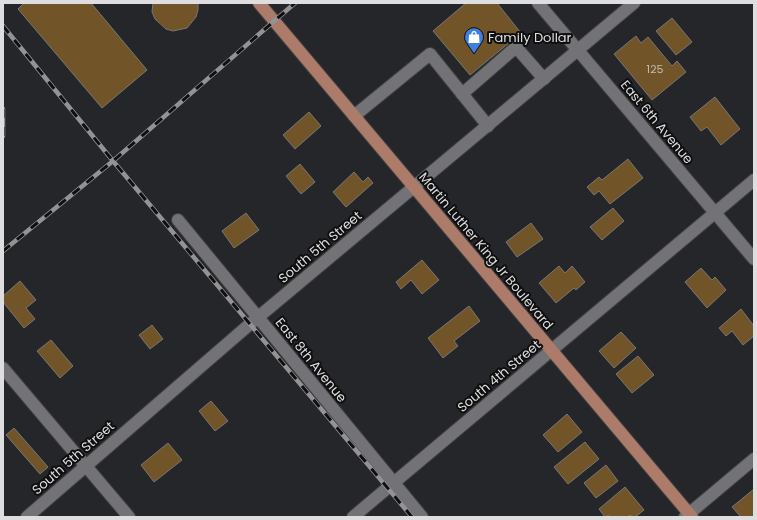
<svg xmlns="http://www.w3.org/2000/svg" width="757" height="520" font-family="Poppins,sans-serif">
  <rect width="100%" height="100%" fill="#252629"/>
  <g fill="#715529" stroke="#797773">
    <path d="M24,3H91L147,70L102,108L18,9Z"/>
    <path d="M153,3H198V10L196,17L187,28L173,31L166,29L155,19L152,12Z"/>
    <path d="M466,3H497L521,33L470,75L433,31Z"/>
    <path d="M672,18L692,42L676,55L656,31Z"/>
    <path d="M636,36L641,43L648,37L672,66L677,61L686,72L652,100L614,54Z"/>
    <path d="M715,97L740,129L721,145L707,127L701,131L690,117Z"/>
    <path d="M309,112L321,126L295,149L283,135Z"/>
    <path d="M628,159L643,178L610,204L599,191L594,195L587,187L599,177L602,180Z"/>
    <path d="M300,164L315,182L301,194L286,176Z"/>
    <path d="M354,172L363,182L368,177L373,183L346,207L333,192Z"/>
    <path d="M613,208L624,221L602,240L590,227Z"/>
    <path d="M246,213L259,230L234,248L222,231Z"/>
    <path d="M531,223L543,239L517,257L506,242Z"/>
    <path d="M422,260L439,280L422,294L411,280L401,289L396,282Z"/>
    <path d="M559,266L565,273L572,266L585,282L576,290L574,288L556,303L539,283Z"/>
    <path d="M701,268L712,280L715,277L726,290L707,308L685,282Z"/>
    <path d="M20,281L36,300L26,308L35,319L24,328L3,302V296Z"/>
    <path d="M469,306L480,321L454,341L458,346L443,358L428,338Z"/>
    <path d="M741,309L754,326V336L743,345L732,331L726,336L719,328Z"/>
    <path d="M152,325L163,339L150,349L139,335Z"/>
    <path d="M621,332L636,348L614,368L599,351Z"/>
    <path d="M51,340L73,366L60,378L37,351Z"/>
    <path d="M638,356L654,375L632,393L616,374Z"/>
    <path d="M211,401L228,421L215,431L199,411Z"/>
    <path d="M567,414L582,432L558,452L543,435Z"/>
    <path d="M14,428L48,467L40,474L6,435Z"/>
    <path d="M585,442L599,459L568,484L554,467Z"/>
    <path d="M168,443L182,460L154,482L141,465Z"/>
    <path d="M606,465L618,481L596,498L584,483Z"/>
    <path d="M625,487L644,510L635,517H632L630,515L627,517H610L609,515L605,517L599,509Z"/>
    <path d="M754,489V517H741L732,507Z"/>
  </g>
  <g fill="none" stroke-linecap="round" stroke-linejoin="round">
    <g stroke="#404143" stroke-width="14">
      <g id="minor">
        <path d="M538,3L754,259"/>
        <path d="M462,94L516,47L544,79"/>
        <path d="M354,116L430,54L488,126"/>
        <path d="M178,220L422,517"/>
        <path d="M3,368L129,517"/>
        <path d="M27,517L250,324L634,3"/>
        <path d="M353,517L754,180"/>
        <path d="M685,517L754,459"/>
      </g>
    </g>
    <g stroke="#404143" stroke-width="14">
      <path id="major" d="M259,3L692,517"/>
    </g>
    <use href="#minor" stroke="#737377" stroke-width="12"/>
    <use href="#major" stroke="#ad7b6a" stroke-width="12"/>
    <g stroke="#939396" stroke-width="4.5">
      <g id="rail">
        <path d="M3,26L113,161L412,517"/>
        <path d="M3,109V136"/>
        <path d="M3,251L113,161L295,3"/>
      </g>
    </g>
    <use href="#rail" stroke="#0f0f10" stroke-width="3" stroke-dasharray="9" stroke-linecap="butt"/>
  </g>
  <defs>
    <g id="shop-pin" transform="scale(1)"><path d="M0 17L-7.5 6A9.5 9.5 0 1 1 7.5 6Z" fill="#3f7fe0" stroke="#0f0f10"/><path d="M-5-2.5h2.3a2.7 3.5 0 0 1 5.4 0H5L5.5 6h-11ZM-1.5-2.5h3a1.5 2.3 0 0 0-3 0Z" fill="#fff"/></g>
  </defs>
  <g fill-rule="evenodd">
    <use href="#shop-pin" x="474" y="37"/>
  </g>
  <g text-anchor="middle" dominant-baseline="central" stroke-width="4" stroke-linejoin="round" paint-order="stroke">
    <g font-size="11" fill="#c3bcb2">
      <text x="655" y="69">125</text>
    </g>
    <g font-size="13" fill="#dedee0" stroke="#0f0f10" text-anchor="start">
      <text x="488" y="37">Family Dollar</text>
    </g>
    <g font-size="13" fill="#dedee0" stroke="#0f0f10">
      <text transform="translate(657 122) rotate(50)">East 6th Avenue</text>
      <text transform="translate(320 247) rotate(-40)">South 5th Street</text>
      <text transform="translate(486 251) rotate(50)">Martin Luther King Jr Boulevard</text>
      <text transform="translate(311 360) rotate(51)">East 8th Avenue</text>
      <text transform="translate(499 376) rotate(-40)">South 4th Street</text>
      <text transform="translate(73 458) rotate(-41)">South 5th Street</text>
    </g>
  </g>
  <rect width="757" height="520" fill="none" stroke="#dedee0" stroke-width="8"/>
</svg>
